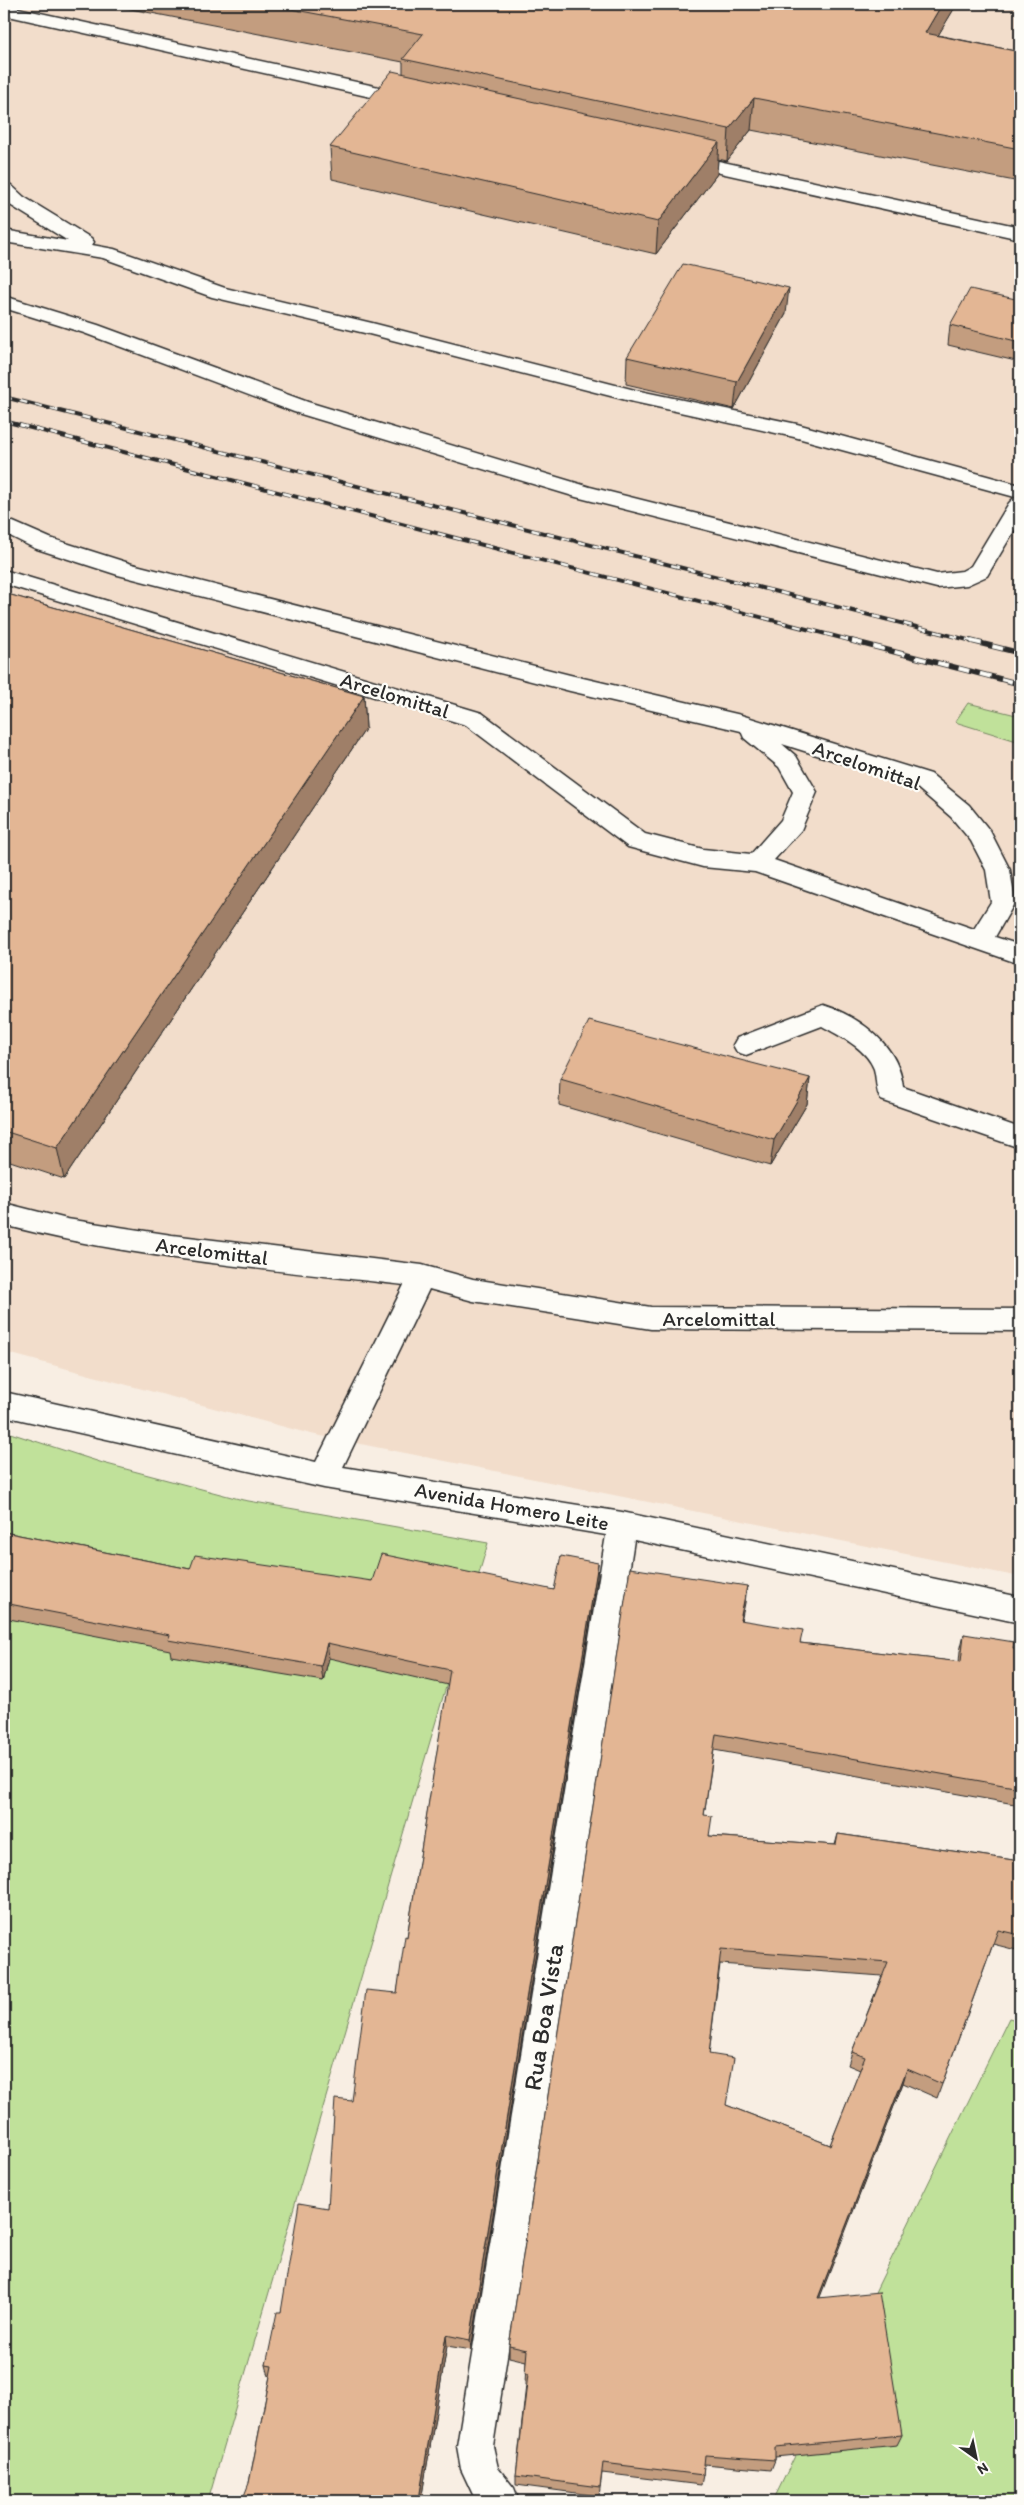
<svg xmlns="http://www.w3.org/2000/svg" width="1024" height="2505" font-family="Itim,sans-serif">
  <rect width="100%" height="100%" fill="#f8eee3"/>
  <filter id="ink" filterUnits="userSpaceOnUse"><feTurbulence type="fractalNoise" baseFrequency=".02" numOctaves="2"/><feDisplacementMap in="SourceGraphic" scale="10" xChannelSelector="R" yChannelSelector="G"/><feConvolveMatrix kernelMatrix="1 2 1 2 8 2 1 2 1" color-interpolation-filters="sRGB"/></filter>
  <g filter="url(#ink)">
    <path fill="#f2ddcb" d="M4,4H1020V1577L311,1434L4,1352Z"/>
    <g fill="#c0e19a" stroke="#768662">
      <path d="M968,703L1020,716V742L955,722Z"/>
      <path d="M4,1431L103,1463L243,1500L488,1543L208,2501H4Z"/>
      <path d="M1009,2018L1020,2021V2501H773Z"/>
    </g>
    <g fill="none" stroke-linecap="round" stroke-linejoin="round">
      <g stroke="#2b2b2b" stroke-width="3">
        <g id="minor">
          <path d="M4,5L411,94L418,96L420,100L418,104L411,106L4,15Z"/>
          <path d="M682,153L1020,227V239L675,163L672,159L675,155Z"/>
          <path d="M4,183L11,185L24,197L91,238L94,242L92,245L114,249L225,288L372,323L635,390L797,424L1020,485V521L987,576L967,585L937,588L576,497L294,412L84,333L4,308V296L98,325L308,402L590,487L937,574L962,571L971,566L1009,503L1015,497L794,437L634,402L369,334L212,297L103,258L4,242V230L68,241L10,205L4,199Z"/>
          <path d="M4,518L50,538L132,564L570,675L741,715L931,774L969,805L990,831L1010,870L1015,902L995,937L1020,945V964L755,872L703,867L628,847L466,725L4,584V570L482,713L645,834L703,849L751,854L781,820L793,792L779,767L744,738L741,731L570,691L118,575L34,548L4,533ZM782,744L915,786L951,817L971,841L986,870L991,902L974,929L774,860L801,830L817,792L796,756Z"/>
          <path d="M823,1005C861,1017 899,1046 903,1087L1020,1128V1148L881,1100C875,1090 877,1080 874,1069C866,1048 840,1036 822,1026L746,1055L737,1052L733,1045L737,1038Z"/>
          <path d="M4,1203L67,1219L172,1235L422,1265L473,1279L651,1307L1020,1309V1331L651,1329L473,1301L429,1289L343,1467L622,1512L1020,1597V1623L634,1540L493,2446L498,2468L514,2488L519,2501H476L461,2469L457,2446L606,1535L324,1488L4,1416V1392L316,1462L404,1285C270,1269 134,1259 4,1225Z"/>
        </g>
      </g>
      <use href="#minor" fill="#fdfcf7" fill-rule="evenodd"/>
      <g stroke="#2b2b2b" stroke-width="4">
        <g id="rail-far1">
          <path d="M4,397L976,642"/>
          <path d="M4,421L857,642"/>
        </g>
      </g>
      <g stroke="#2b2b2b" stroke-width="5.5">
        <g id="rail">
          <path d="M852,641L1020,684"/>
          <path d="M971,641L1020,653"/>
        </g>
      </g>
      <use href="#rail-far1" stroke="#fdfcf7" stroke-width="2.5" stroke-dasharray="8" stroke-linecap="butt"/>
      <use href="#rail" stroke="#fdfcf7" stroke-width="4" stroke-dasharray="11" stroke-linecap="butt"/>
    </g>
    <g fill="#c39d7f" stroke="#2b2b2b" fill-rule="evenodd">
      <path d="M105,4H957L938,35L1020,52V182L751,130L727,161L718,159L717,174L656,254L332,179L330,147L403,73V62Z"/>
      <path d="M1020,300V362L948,345L950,325Z"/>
      <path d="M786,314L734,409L626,384L627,357Z"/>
      <path d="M4,593L364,696L366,728L64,1179L4,1159Z"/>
      <path d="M810,1078L807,1104L770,1166L559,1105L560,1079Z"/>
      <path d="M4,1532L190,1569L372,1581L554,1590L597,1579L471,2350L447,2346L421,2500L249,2483L270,2376H269L266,2365L281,2312L328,2208L352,2101L397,1993L407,1937L448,1685L329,1658L323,1681L171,1656L170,1650L4,1618Z"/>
      <path d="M747,1586L741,1620L800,1643L959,1662L960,1651L964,1634L1020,1650V1805L714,1750L704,1815L709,1836L835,1845L838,1834L1020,1861V1951L993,1944L937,2098L903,2083L819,2298L902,2435L897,2445L775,2457V2460L771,2470L704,2464L703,2475L701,2485L602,2473L599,2496L516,2485V2476L526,2385H525L526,2361L509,2357V2346ZM720,1964L882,1976L852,2052L848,2065L860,2070L830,2145L726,2105L709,2054Z"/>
    </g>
    <g fill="#9f7f68" stroke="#2b2b2b">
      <path d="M942,4H957L921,64L925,33Z"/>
      <path d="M754,98L751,130L727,161L729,129Z"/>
      <path d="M719,142L717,174L656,254L658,222Z"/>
      <path d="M789,288L786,314L734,409L737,382Z"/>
      <path d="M364,696L366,728L64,1179L57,1148Z"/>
      <path d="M810,1078L807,1104L770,1166L774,1140Z"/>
      <path d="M598,1563L597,1579L471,2350L470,2340Z"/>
      <path d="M747,1586L745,1603L738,1636L740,1620Z"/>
      <path d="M327,1643L329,1658L323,1681L321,1666Z"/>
      <path d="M907,2069L903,2083L815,2310L818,2298Z"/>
      <path d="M446,2335L447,2346L421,2501L419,2499Z"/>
    </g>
    <g fill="#e3b694" stroke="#2b2b2b" fill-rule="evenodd">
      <path d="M264,4H942L925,33L1020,52V149L754,98L729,129L403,59L423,34Z"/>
      <path d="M392,71L719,142L658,222L330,147Z"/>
      <path d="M683,264L789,288L737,382L627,357Z"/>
      <path d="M970,289L1020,300V342L950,325Z"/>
      <path d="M4,593L364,696L57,1148L4,1131Z"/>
      <path d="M589,1021L810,1078L774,1140L560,1079Z"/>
      <path d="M4,1532L190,1569L195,1555L372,1581L381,1554L554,1590L561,1556L598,1563L470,2340L446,2335L419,2499L425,2501H242L249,2483L272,2366L266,2365L277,2312H281L299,2203L328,2208L335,2099L352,2101L366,1990L397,1993L405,1936L407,1937L450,1670L327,1643L321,1666L168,1640L170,1635L4,1603Z"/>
      <path d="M630,1568L747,1586L740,1620L803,1630L800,1643L961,1662L964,1634L1014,1642L1013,1648L1020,1650V1788L716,1734L704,1815L712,1816L709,1836L836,1845L838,1834L1020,1861V1935L998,1930L942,2084L907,2069L818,2298L879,2292L902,2435L775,2447V2460L705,2455L703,2475L603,2463L600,2487L516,2476L528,2374H525L527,2350L509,2346ZM721,1949L888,1962L852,2052L865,2057L830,2145L726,2105L734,2058L709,2054Z"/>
    </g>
  </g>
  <g text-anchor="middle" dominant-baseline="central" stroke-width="4.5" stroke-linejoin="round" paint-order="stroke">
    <g font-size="21" fill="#2b2b2b" stroke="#fdfcf7">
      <text transform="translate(395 695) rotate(17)">Arcelomittal</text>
      <text transform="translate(867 765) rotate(19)">Arcelomittal</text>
      <text transform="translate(212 1251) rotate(7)">Arcelomittal</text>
      <text x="719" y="1318">Arcelomittal</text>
      <text transform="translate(512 1506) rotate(10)">Avenida Homero Leite</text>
    </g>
    <g font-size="25" fill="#2b2b2b" stroke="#fdfcf7">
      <text transform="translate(543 2017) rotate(-81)">Rua Boa Vista</text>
    </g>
  </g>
  <rect width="1024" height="2505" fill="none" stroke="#fdfcf7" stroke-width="20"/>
  <rect x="10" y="10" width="1004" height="2485" fill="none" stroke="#2b2b2b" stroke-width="2" filter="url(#ink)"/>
  <g transform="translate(976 2458) rotate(147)" stroke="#fdfcf7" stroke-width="4" paint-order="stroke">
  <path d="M0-4L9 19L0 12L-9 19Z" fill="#2b2b2b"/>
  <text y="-8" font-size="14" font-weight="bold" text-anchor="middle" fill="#2b2b2b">N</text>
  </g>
</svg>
